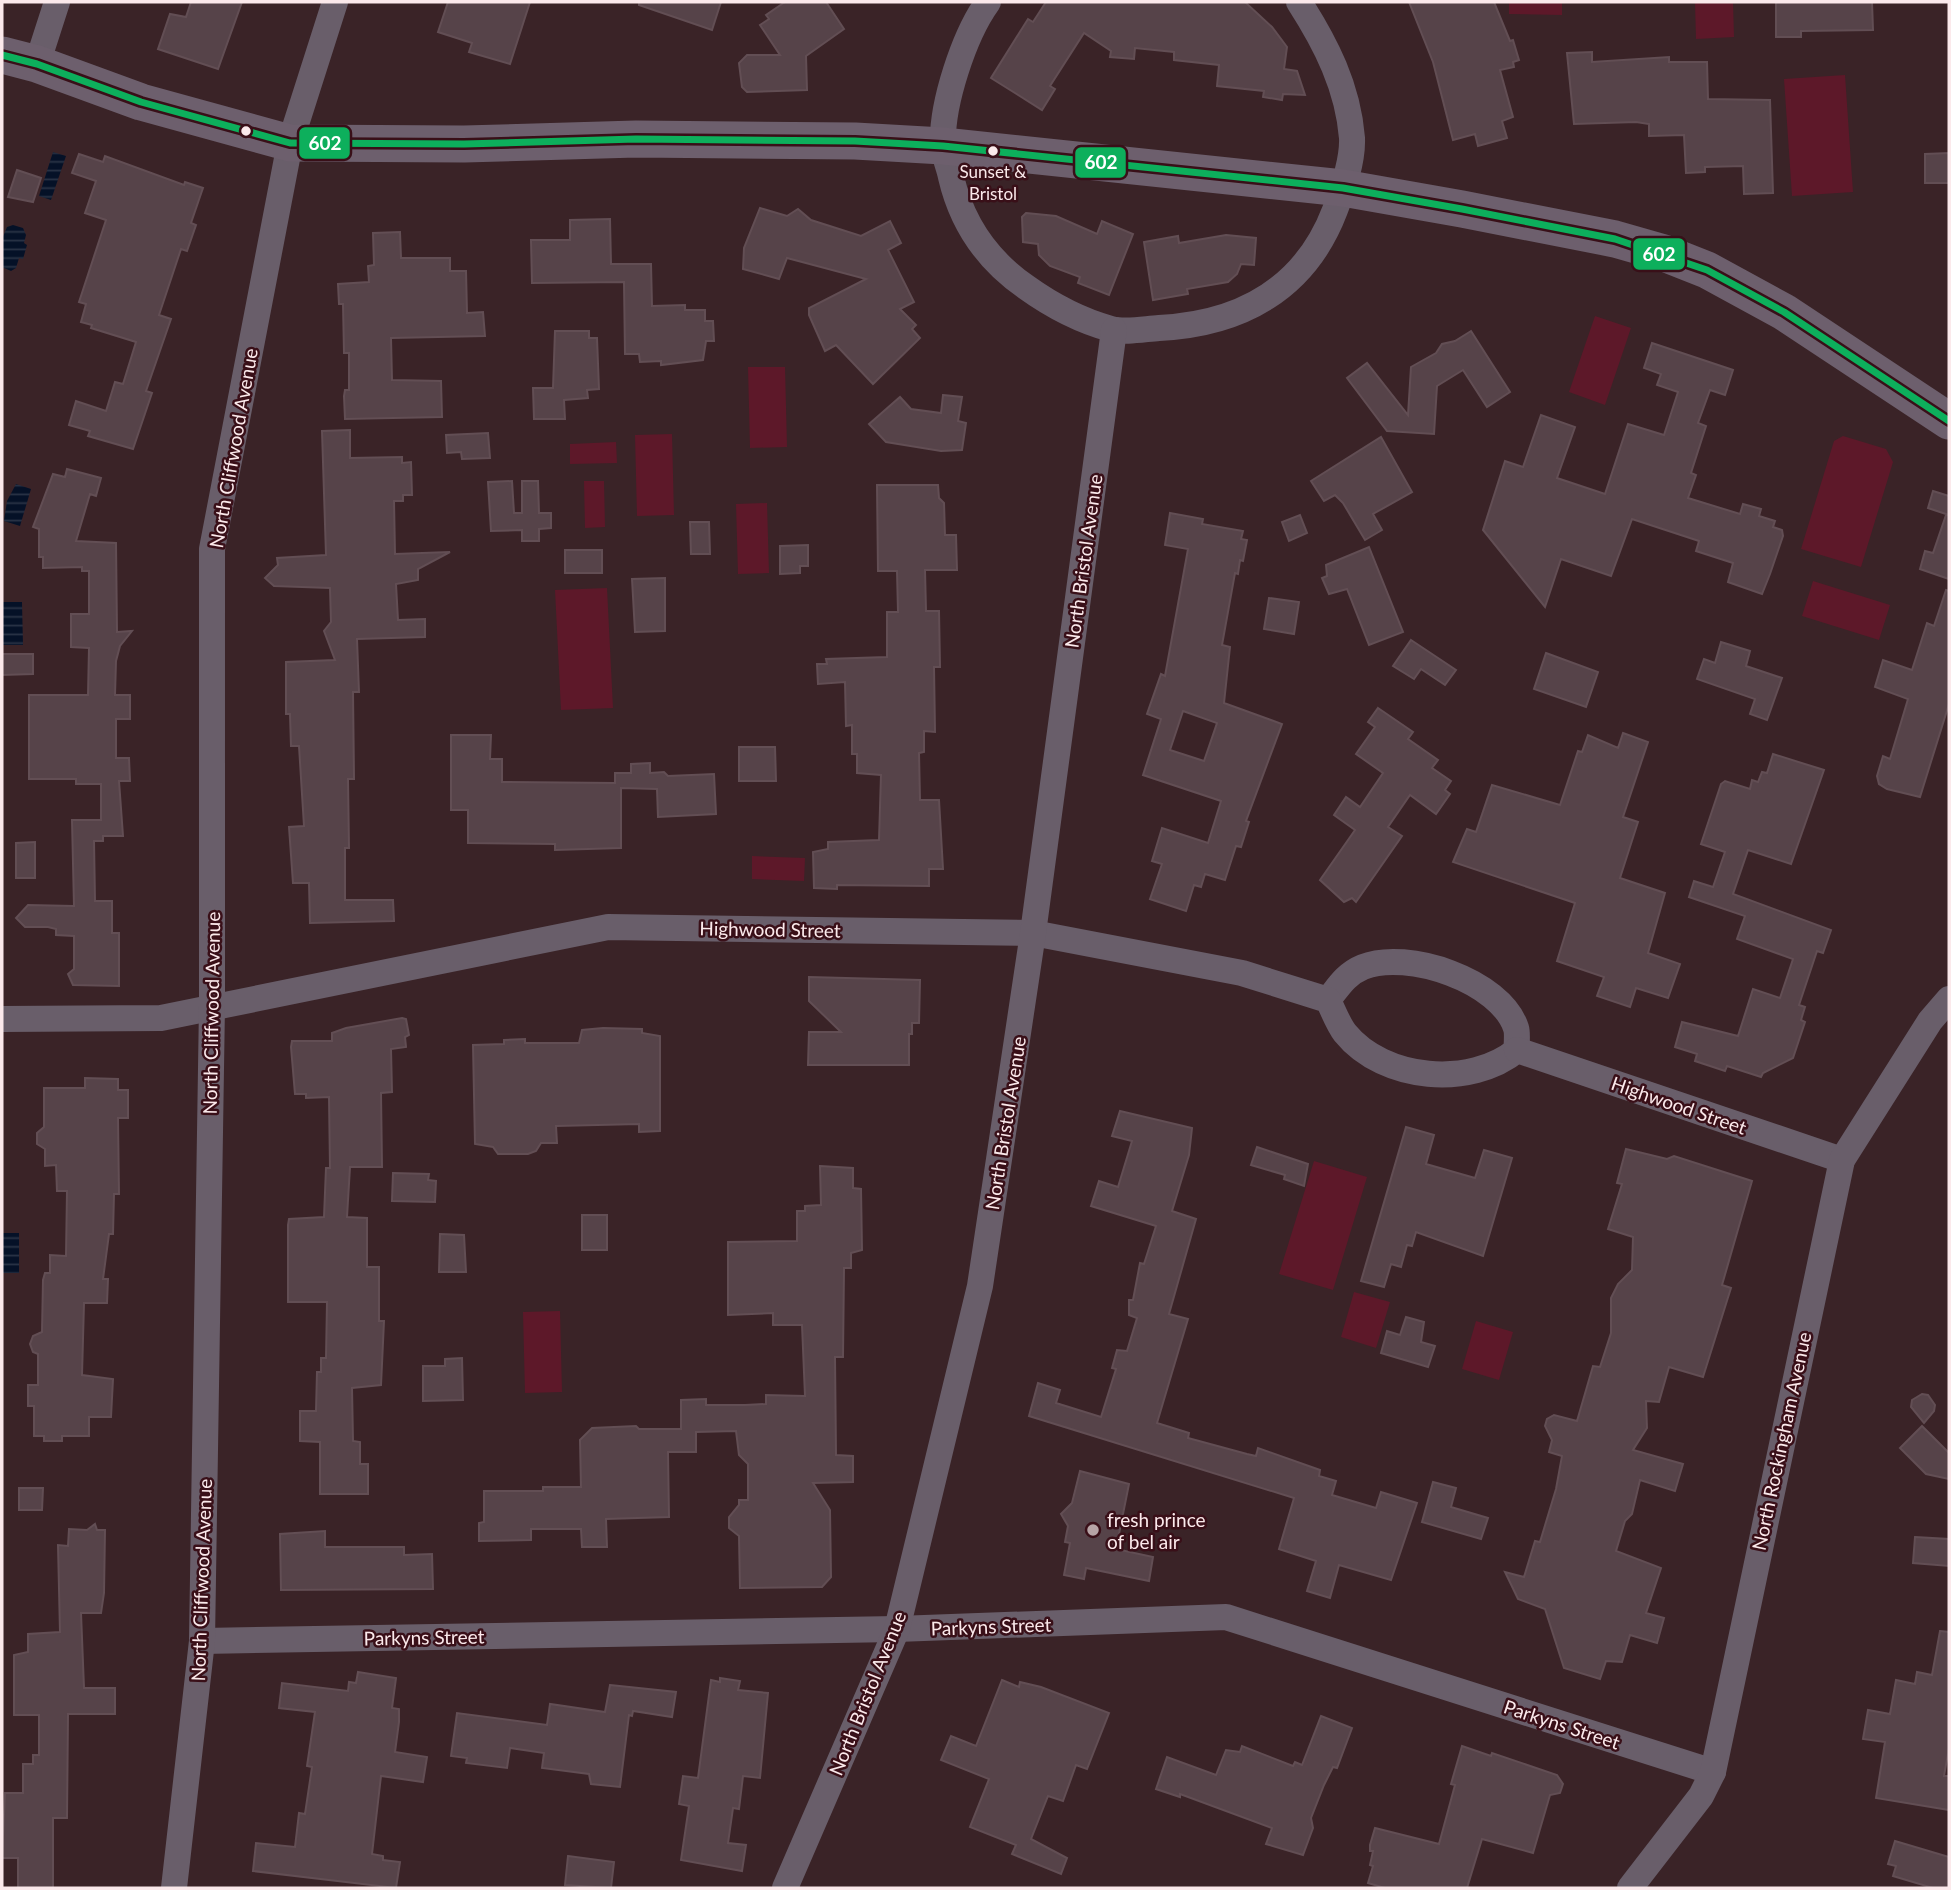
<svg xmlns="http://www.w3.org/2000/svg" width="1951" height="1890" font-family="Lato,sans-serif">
  <defs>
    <pattern id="water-rules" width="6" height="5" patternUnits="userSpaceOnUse" patternTransform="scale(1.75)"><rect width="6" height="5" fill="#051127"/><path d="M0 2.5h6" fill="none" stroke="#2a3446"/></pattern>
  </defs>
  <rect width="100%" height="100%" fill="#3a2327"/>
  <g fill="#5d1829">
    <path d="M1509,2H1562V15L1509,14Z"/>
    <path d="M1695,2H1733L1734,37L1696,39Z"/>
    <path d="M1845,75L1853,192L1792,196L1784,79Z"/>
    <path d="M1595,316L1631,328L1605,405L1569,392Z"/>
    <path d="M748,367H785L787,447L750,448Z"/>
    <path d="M672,434L674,515L637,516L635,435Z"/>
    <path d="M1843,436L1886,449L1893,462L1861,567L1801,549L1834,441Z"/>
    <path d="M616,442L617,463L570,464V444Z"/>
    <path d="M584,481H604L605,527L585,528Z"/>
    <path d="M767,503L769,573L738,574L736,504Z"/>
    <path d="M1813,581L1890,605L1879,640L1802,616Z"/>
    <path d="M607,588L613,708L561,710L555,590Z"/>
    <path d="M752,856L805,858L804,881L752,879Z"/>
    <path d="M1314,1161L1367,1177L1333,1290L1279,1274Z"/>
    <path d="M1354,1292L1390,1302L1376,1348L1341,1337Z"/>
    <path d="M560,1311L562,1392L525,1393L523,1312Z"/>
    <path d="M1476,1321L1513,1332L1499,1380L1462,1369Z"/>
  </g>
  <g fill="url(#water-rules)">
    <path d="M53,152L66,156L51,200L39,196Z"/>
    <path d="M13,225L23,228L26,235L24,243L27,245L23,259L19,258L16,268L11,271L2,267V239L7,227Z"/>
    <path d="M16,484L31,489L20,526L4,521L7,501Z"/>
    <path d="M3,602H22L23,645H3Z"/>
    <rect x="2" y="1233" width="17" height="40"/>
  </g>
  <g fill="#564349" stroke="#624e54" stroke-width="2" fill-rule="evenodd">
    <path d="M191,2H242L218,69L158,49L170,14L186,17Z"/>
    <path d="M448,2H530L510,64L469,52L472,43L438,32Z"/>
    <path d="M639,2H721L712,30L639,5Z"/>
    <path d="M785,2H826L844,29L806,56L807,90L747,92L742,87L739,63L747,55H780L760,25L769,19L766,15Z"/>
    <path d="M1046,2H1245L1272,27L1287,47L1284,69L1297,71L1305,95L1283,94L1282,100L1263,97L1264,91L1217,86L1219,65L1174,60V52L1135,48L1134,59L1110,57L1111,51L1084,33L1050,86L1055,89L1042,110L991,78L1028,19L1033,22Z"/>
    <path d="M1409,2H1494L1510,41L1513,40L1519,60L1513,62L1514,67L1500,70L1513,117L1502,121L1507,138L1478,146L1475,134L1453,140L1433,62Z"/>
    <path d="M1776,2H1872L1873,30L1801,31V37H1776Z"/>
    <path d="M1592,52V62L1669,57V62H1707L1708,99L1770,100L1773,193L1744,194L1743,166L1705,167V172L1686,173L1684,135L1649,136V124L1636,122L1574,124L1567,53Z"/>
    <path d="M1949,153V183H1925V154Z"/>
    <path d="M79,154L103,162L105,156L184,185L185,182L203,188L191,223L196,225L187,251L181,249L159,315L171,319L146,391L152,393L133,449L88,436L90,431L69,425L76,401L106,411L115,382L123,384L136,342L91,328L92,325L81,322L86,304L79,302L106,220L85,213L96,181L72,173Z"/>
    <path d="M17,170L41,178L33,202L8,197Z"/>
    <path d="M760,208L787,216L798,209L811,220L861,236L890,221L901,243L888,250L914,302L900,309L916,325L912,329L920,338L873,384L836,345L825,351L809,315V308L866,279L787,258L779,279L743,269L744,248Z"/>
    <path d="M1026,213L1056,216L1097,234L1102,221L1133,234L1109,295L1078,283L1080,277L1050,266L1039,255L1038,244L1023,242L1022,217Z"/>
    <path d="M610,219L611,264H651L652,306L685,305V310H705V321H713L714,341H706L703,360L661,365V361L640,362L639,354H625L624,282L532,283L531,240H570V220Z"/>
    <path d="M400,232L401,258H450V271H466L467,313L483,312L485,336L391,338L392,380L441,381L442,417L345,419L344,396L345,390H349V353H344L343,304H339L338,284L369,282L368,266L374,265L373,233Z"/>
    <path d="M1226,235L1256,238L1254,265L1241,264L1237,274L1228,282L1187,289L1188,294L1153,300L1144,242L1178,236L1179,243Z"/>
    <path d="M555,331H589V338H597L599,389L587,390L588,398L564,400L565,419H534L533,388H553Z"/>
    <path d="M1471,331L1510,392L1487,407L1463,370L1437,386L1434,434L1387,431L1347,378L1367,363L1408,415L1411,367L1436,353L1442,344L1455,341Z"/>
    <path d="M1652,343L1733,370L1725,395L1710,390L1698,423L1706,426L1691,473L1696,475L1688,498L1740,514L1743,504L1761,509L1759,516L1775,521L1773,527L1782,530L1783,536L1770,574L1762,594L1728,582L1733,563L1696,551L1699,541L1632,519L1611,576L1561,559L1545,607L1483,530L1505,461L1523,467L1541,415L1575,427L1557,478L1605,494L1628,424L1664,435L1678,392L1657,385L1661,374L1644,368Z"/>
    <path d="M943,395L962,397L958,421L966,423L962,450L941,451L886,442L869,424L900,397L911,409L941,413Z"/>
    <path d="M350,430V458L402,457V463L411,462L412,495H403V501H394L395,554L450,552L418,569V580L396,584L398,620L425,619V637L357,639L359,692H353L354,779H348L349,848H345V900H393L394,921L310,923L309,883H293L289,827L304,826L299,746H291L290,714H286V662L335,660L324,631L331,622L330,588L274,586L265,578L278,565L277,558L326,555L322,431Z"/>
    <path d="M488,433L490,458L462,459L461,452L447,453L446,435Z"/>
    <path d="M1381,437L1412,492L1373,514L1382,530L1365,540L1343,503L1335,495L1324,501L1311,481Z"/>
    <path d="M67,469L101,478L96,496L90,494L76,541L116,543L117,632L132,631L120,646L116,661L115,695H130V719H116V758H129L130,781H119L123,836H103V841H94L95,901H112V933H119V986L73,985L68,974L74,969V936L56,935V929L48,927H25L16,918L28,905L74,906L72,820H101V784H76V779H29V695H88L89,648L71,647V614H89V571H82V567L43,568V557H39V529L33,527L53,474L65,477Z"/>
    <path d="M512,481L514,513H522V481H538L539,513H551V528L539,529V541H522V530L491,531L488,482Z"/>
    <path d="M877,485H938L939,498L944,503L945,535H956L957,570H925L926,611H939L940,667H934L935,732L924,731V752L919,753L920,800H939L943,869H929V886L837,885V889L814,888L813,852L828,849V842L879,840L881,775L857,773V754H852V725L846,726L845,682L818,684L817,664H827L826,659L887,657V612H898L897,571H878Z"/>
    <path d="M1933,491L1949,496V579L1920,569L1925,551L1933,553L1946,515H1949L1928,508Z"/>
    <path d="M1170,513L1203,519L1202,524L1243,531L1241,539L1247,540L1243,561L1240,560L1238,574L1235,573L1222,645L1230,647L1224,703L1282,724L1246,821L1249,822L1241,847L1236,846L1225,880L1205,874L1201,887L1194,885L1186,911L1150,899L1162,864L1152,861L1162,828L1208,843L1221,801L1143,775L1161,719L1147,714L1161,674L1165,676L1188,549L1165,545ZM1183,711L1217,723L1204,761L1170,750Z"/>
    <path d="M1300,515L1307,533L1289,541L1282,522Z"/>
    <path d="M690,522H709L710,554H691Z"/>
    <path d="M808,545V566H800V573L780,574V546Z"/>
    <path d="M1369,547L1403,632L1369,645L1347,589L1329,594L1322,578L1327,576L1326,565Z"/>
    <rect x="565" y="550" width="37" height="23"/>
    <path d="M665,578V631L635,632L632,579Z"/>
    <path d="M1946,590L1949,591V704L1920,797L1887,789L1879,784L1877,776L1883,756L1890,759L1908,699L1875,687L1883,660L1912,670L1927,623L1934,626Z"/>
    <path d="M1269,598L1299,602L1294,634L1264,629Z"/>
    <path d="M1411,640L1456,670L1445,685L1421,669L1414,679L1393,666Z"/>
    <path d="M1721,642L1750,651L1746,666L1782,678L1767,720L1750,714L1755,699L1697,679L1704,659L1715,663Z"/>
    <path d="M1546,653L1598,672L1586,707L1534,689Z"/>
    <path d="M2,654H33V674L2,675Z"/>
    <path d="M1378,708L1413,732L1408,739L1438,760L1432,768L1451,781L1445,790L1450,794L1436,814L1410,795L1388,827L1402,836L1356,902L1352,898L1344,902L1320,880L1355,830L1334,815L1346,797L1360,807L1383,773L1356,754L1375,727L1368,722Z"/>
    <path d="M1623,733L1648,742L1623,817L1638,822L1620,878L1665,893L1648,953L1680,964L1668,998L1636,988L1630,1007L1597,996L1604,977L1557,961L1575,903L1453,862L1467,829L1476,832L1492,785L1560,805L1578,751L1582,752L1588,735L1618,748Z"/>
    <path d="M451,735H491L490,759H502V782L615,783V773H631V764L650,763V773L664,772L668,776L714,774L716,814L658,817L657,789L621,788V848L555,850V844L468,843V810H451Z"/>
    <path d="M739,747H775L776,781H739Z"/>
    <path d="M1773,754L1824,770L1791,864L1748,850L1733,894L1831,930L1823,953L1817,951L1799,1005L1805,1007L1801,1020L1805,1022L1793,1058L1763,1073L1761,1077L1727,1066L1725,1071L1695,1061L1697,1054L1675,1047L1682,1022L1738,1036L1753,989L1780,998L1793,959L1737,939L1745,916L1689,897L1694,881L1713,887L1725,852L1701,844L1721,784L1725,781L1750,789L1752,780L1758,782L1762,772L1767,773Z"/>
    <path d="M35,842V878H16V843Z"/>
    <path d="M809,977L920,980L919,1023H912V1034H909V1065H808L809,1032H841L809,1001Z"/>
    <path d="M402,1018L406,1019L409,1035L405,1037L406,1047L391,1049L392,1092L381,1093L382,1167H350L347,1217L367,1218V1267H379V1321H384L381,1385L352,1388L353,1441L360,1442V1464H368V1494H320V1442L300,1441V1411H316L317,1372H321V1358H326L327,1302H288V1225L289,1219L324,1217L326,1168H330L329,1097L306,1098V1094H295L291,1047L292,1041H332V1033L346,1028Z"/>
    <path d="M603,1028L642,1029V1033L660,1036V1131L639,1132V1124L556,1126L557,1143H541L536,1151L528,1154H498L493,1147L475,1144L473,1045L504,1044V1040L525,1039V1043H579L582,1030Z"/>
    <path d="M85,1078L118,1079V1090H128V1118H118L119,1194H114L113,1234H109L103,1279H108L107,1303H84L82,1375L113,1379L111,1417H89V1436H62V1441H44V1436H34V1406H28V1385H38V1354L33,1352L30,1344L33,1336L42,1332L43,1280L45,1273H50V1255L66,1256L67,1191H57L56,1165L45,1166V1149L37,1144V1133L44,1127V1088H85Z"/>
    <path d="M1120,1111L1192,1128L1189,1155L1172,1211L1196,1219L1169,1314L1188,1319L1157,1423L1189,1433L1188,1438L1247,1454L1256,1456L1258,1448L1320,1470L1319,1476L1336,1481L1332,1495L1376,1508L1381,1492L1417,1503L1391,1580L1339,1565L1330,1598L1307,1591L1316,1561L1279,1549L1294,1498L1029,1416L1038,1383L1060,1390L1056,1403L1101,1417L1116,1369L1112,1368L1117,1350L1127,1351L1137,1318L1129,1315V1300H1133L1140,1263L1144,1264L1156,1226L1091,1206L1099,1181L1118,1187L1132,1141L1112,1136Z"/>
    <path d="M1406,1127L1434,1135L1426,1164L1475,1178L1484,1150L1512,1158L1483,1256L1416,1232L1412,1246L1407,1245L1401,1267L1391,1264L1384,1287L1361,1281Z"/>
    <path d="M1257,1147L1308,1164L1304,1186L1284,1179L1285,1175L1251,1165Z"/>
    <path d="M1626,1149L1667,1159L1674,1156L1752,1181L1722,1285L1731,1288L1703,1377L1669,1367L1659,1402L1646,1401L1647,1428L1633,1450L1683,1464L1675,1491L1640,1480L1632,1514L1625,1521L1616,1551L1661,1568L1646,1613L1664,1618L1657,1643L1630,1635L1622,1662L1606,1661L1600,1679L1564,1668L1545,1609L1518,1599L1505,1572L1524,1577L1535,1541L1540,1542L1556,1489L1562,1456L1549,1452L1552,1440L1545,1426L1547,1419L1554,1415L1577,1421L1593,1366L1600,1367L1611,1333V1298L1618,1284L1632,1270L1633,1237L1608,1229L1622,1184L1617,1183Z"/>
    <path d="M820,1166L853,1168V1188L861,1189L862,1250L851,1253V1268H844L843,1357H835L836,1455L853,1456V1482L813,1483L830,1510L831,1577L822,1587L740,1588L739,1536L729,1528V1517L739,1505V1500H748V1464L739,1455L736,1431L696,1432V1452H668L669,1517L606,1519L607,1547H582L581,1529H531V1540L479,1541V1523L484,1522V1491H543V1487H581L580,1440L592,1428L636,1426L639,1429H681V1400L706,1399V1405H745L766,1404V1395L805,1396L802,1325H773V1313L728,1315V1242L797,1241V1211H805V1206L821,1205Z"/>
    <path d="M393,1173L429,1174L428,1180L436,1181L435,1202L392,1201Z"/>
    <rect x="582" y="1215" width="25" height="35"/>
    <path d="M440,1234L464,1235L466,1272H439Z"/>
    <path d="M1406,1317L1424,1322L1421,1342L1435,1346L1428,1367L1381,1353L1387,1331L1400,1335Z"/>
    <path d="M462,1358L463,1400L423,1401V1366H445V1359Z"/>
    <path d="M1922,1394L1928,1395L1935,1405L1934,1411L1924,1423L1911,1407L1912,1400Z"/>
    <path d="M1922,1426L1949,1453V1479L1926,1474L1900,1448Z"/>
    <path d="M1080,1471L1129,1484L1116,1549L1153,1557L1149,1581L1086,1568L1084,1579L1064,1575L1070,1543L1065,1542L1068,1526L1061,1514L1072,1503Z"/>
    <path d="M1433,1482L1456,1488L1451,1507L1488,1518L1481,1539L1422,1522Z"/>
    <path d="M19,1488H43L42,1510H19Z"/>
    <path d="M95,1524L97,1530H105L104,1593L101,1613H81L84,1688H115V1714H68L67,1818H53V1888H18V1858H2L5,1793H23V1764H33V1755H39V1715H14V1655L28,1652V1634L60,1632L58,1545L68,1546L69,1529L87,1530Z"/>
    <path d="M325,1531V1547H404V1555L432,1554L433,1589L281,1590L280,1534Z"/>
    <path d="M1915,1537L1949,1539V1566L1913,1563Z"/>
    <path d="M1940,1631L1949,1632V1748L1944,1776H1949V1810L1876,1798L1885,1742L1863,1739L1868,1710L1890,1714L1896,1680L1915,1684L1917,1672L1932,1675Z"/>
    <path d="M358,1672L396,1678L392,1708L399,1709V1722L395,1752L427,1757L423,1782L381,1776L372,1854L383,1856V1860L400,1862L396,1888L253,1871L256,1843L295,1847L299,1813L305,1814L312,1767L307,1766L315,1712L279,1708L282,1683L348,1691L349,1682L356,1683Z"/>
    <path d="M720,1678L740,1681L738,1690L768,1693L760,1778L743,1776L739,1809L733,1808L728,1843L746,1845L742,1871L681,1860L689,1806L679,1804L683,1776L698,1778L711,1680L720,1682Z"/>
    <path d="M1002,1680L1019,1687L1020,1682L1041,1687L1109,1713L1087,1769L1076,1765L1063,1801L1048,1796L1031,1839L1067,1858L1061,1874L1012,1854L1016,1845L970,1827L989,1779L941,1760L951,1736L976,1746Z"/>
    <path d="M610,1685L676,1692L672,1717L633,1711L632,1716L629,1715L620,1787L591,1784L589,1774L542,1768L544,1753L510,1748L507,1768L466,1763L467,1758L451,1756L457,1713L547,1725L550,1704L605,1712Z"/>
    <path d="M1321,1716L1352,1728L1337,1768L1333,1767L1324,1785L1311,1818L1313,1828L1303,1855L1266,1844L1272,1828L1180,1794V1797L1156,1789L1167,1757L1216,1775L1226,1750L1240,1752L1242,1746L1293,1766L1295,1762L1302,1765Z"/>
    <path d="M1462,1746L1491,1756L1492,1753L1557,1775L1563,1784L1560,1793L1550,1795L1533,1853L1482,1839L1467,1888H1385L1368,1883L1373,1866L1370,1865L1373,1851H1370V1845L1375,1828L1439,1844L1455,1785L1451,1784Z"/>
    <path d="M1895,1841L1949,1857V1888H1933L1893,1876L1896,1866L1888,1864Z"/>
    <path d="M568,1856L614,1862L611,1888L565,1885Z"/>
  </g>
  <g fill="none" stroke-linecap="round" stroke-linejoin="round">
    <g stroke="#695e6a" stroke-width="26">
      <path d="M988,2C964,35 941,105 943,146C944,156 949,167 951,177C962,224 987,260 1026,287C1051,305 1082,321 1111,329C1125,333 1144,329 1159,328C1241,324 1305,289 1335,210C1343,189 1353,161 1352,138C1348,87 1326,44 1299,2"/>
      <path d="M37,64L57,2"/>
      <path d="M1328,1000C1339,986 1346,974 1363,967C1407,949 1501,981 1516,1028C1518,1034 1516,1044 1517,1050"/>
      <path d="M2,1019L161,1018L608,927L1033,933L1242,973L1328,1000C1333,1010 1338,1024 1345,1033C1384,1081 1471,1088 1517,1050"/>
      <path d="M1517,1050L1842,1160"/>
      <path d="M202,1641L897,1629L1226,1617L1713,1772"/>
      <path d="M174,1888L202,1641L212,1005V549L290,143L335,2"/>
      <path d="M785,1888L897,1629L980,1286L1033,933L1114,330"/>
      <path d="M1630,1888L1701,1796L1713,1772L1842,1160L1930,1021L1949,999"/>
    </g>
    <path stroke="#6d5f6d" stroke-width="37" d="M2,55L37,64L141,102L290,143L464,144L636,139L855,141L943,146L1343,188L1462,209L1615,239L1664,253L1707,270L1784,312L1949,421"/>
    <g stroke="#390f18" stroke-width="12">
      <path id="bus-1" d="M2,55L37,64L141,102L290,143L464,144L636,139L855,141L943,146L1343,188L1462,209L1615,239L1707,270L1784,312L1949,421"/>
    </g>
    <use href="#bus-1" stroke="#0daf5c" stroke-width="7"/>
  </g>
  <g fill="#fbe9eb" stroke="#390f18" stroke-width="2.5">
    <circle cx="246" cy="131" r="6"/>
    <circle cx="993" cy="151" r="6"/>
  </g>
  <circle fill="#b7a4a6" stroke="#390f18" stroke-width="2.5" cx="1093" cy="1530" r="7"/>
  <g text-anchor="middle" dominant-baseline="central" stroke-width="5" stroke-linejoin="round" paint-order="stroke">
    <g font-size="17" fill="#fbe9eb" stroke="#390f18">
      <text x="993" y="171">Sunset &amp;<tspan x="993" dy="22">Bristol</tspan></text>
    </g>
    <g font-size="19" fill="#fbe9eb" stroke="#390f18">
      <text transform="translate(233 448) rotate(-80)">North Cliffwood Avenue</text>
      <text transform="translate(1083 561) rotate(-82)">North Bristol Avenue</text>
      <text transform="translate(770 929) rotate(1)">Highwood Street</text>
      <text transform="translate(211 1013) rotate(-89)">North Cliffwood Avenue</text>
      <text transform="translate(1679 1105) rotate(19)">Highwood Street</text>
      <text transform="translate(1005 1123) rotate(-81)">North Bristol Avenue</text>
      <text transform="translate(1781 1441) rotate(-78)">North Rockingham Avenue</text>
      <text transform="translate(201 1580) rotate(-88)">North Cliffwood Avenue</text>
      <text transform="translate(991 1626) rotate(-2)">Parkyns Street</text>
      <text transform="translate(424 1637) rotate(-1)">Parkyns Street</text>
      <text transform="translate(867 1693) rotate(-68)">North Bristol Avenue</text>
      <text transform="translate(1562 1724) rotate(18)">Parkyns Street</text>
    </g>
    <g font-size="19" fill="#fbe9eb" stroke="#390f18" text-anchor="start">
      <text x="1107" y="1519">fresh prince<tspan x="1107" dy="22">of bel air</tspan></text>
    </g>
  </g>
  <g stroke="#390f18" stroke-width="2.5">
    <rect x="298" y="126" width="53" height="34" rx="7" fill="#0daf5c"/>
    <rect x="1074" y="146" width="53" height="33" rx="7" fill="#0daf5c"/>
    <rect x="1632" y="237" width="54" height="34" rx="7" fill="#0daf5c"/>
  </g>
  <g font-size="19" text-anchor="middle" font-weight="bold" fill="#fff">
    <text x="325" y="150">602</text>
    <text x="1101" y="169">602</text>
    <text x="1659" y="261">602</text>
  </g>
  <rect width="1951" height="1890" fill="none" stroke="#fbe9eb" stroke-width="7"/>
</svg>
